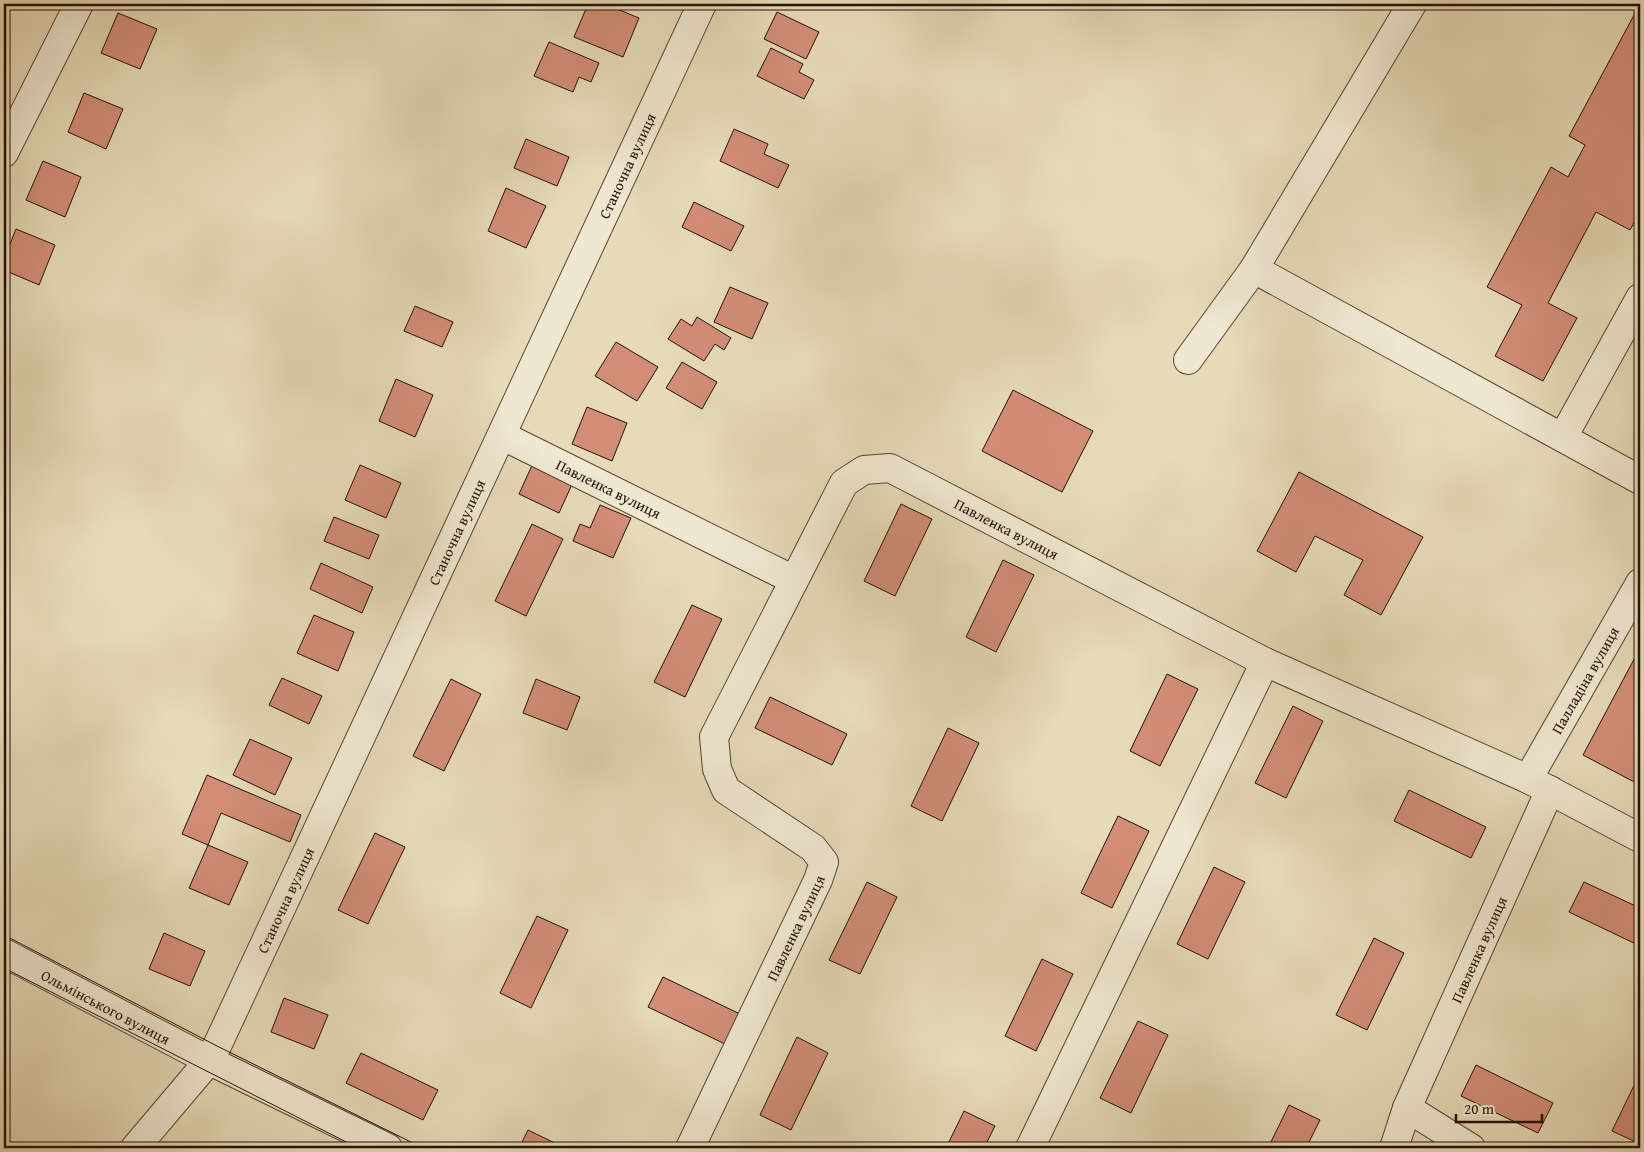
<svg xmlns="http://www.w3.org/2000/svg" width="1644" height="1152" font-family="'Gentium Book Plus',serif">
  <rect width="100%" height="100%" fill="#e6dab8"/>
  <filter id="stains"><feTurbulence type="fractalNoise" baseFrequency=".004" numOctaves="4"/><feColorMatrix values="0 0 0 0 .2 0 0 0 0 .09 0 0 0 0 .02 0 0 0 .5 -.17"/></filter>
  <radialGradient id="worn" r=".72"><stop offset=".6" stop-color="#630" stop-opacity="0"/><stop offset="1" stop-color="#630" stop-opacity=".3"/></radialGradient>
  <g fill="#d28d78" stroke="#251103">
    <path d="M588,4H605L639,18L623,57L574,37Z"/>
    <path d="M1640,4V212L1630,230L1596,212L1548,303L1577,318L1543,381L1495,356L1522,305L1487,287L1551,167L1568,177L1585,145L1569,136Z"/>
    <path d="M777,12L819,32L806,59L764,39Z"/>
    <path d="M118,13L157,29L140,69L101,53Z"/>
    <path d="M549,42L599,63L591,82L579,77L573,92L534,76Z"/>
    <path d="M771,48L803,64L799,72L814,80L804,99L757,76Z"/>
    <path d="M84,93L123,109L106,149L68,132Z"/>
    <path d="M734,129L768,144L764,154L789,165L778,188L720,161Z"/>
    <path d="M526,139L569,157L557,186L514,168Z"/>
    <path d="M43,161L81,177L65,217L26,200Z"/>
    <path d="M506,188L546,206L526,248L488,231Z"/>
    <path d="M694,202L744,226L731,251L682,227Z"/>
    <path d="M16,229L55,245L39,285L4,270V259Z"/>
    <path d="M730,287L768,303L752,339L714,322Z"/>
    <path d="M415,306L453,322L442,347L404,331Z"/>
    <path d="M697,317L731,338L724,350L715,344L704,361L668,339L681,319L692,326Z"/>
    <path d="M616,342L658,367L637,401L595,376Z"/>
    <path d="M682,362L717,382L702,409L666,388Z"/>
    <path d="M396,379L433,395L415,437L379,421Z"/>
    <path d="M1013,390L1093,431L1062,492L982,451Z"/>
    <path d="M587,407L627,423L612,461L572,444Z"/>
    <path d="M534,461L574,480L559,513L519,494Z"/>
    <path d="M360,465L401,483L386,518L345,500Z"/>
    <path d="M1299,472L1423,537L1381,615L1344,595L1363,560L1315,536L1296,572L1257,551Z"/>
    <path d="M901,504L932,519L895,596L864,581Z"/>
    <path d="M600,505L631,518L613,558L573,541L580,524L590,528Z"/>
    <path d="M334,517L379,535L369,559L324,541Z"/>
    <path d="M532,524L563,539L526,616L495,601Z"/>
    <path d="M1003,560L1034,575L996,652L966,637Z"/>
    <path d="M321,563L373,587L362,613L310,589Z"/>
    <path d="M692,605L722,619L685,697L654,682Z"/>
    <path d="M314,615L354,632L338,671L297,653Z"/>
    <path d="M1640,648V785L1583,755Z"/>
    <path d="M1167,674L1198,689L1160,766L1130,751Z"/>
    <path d="M282,678L322,696L309,724L269,705Z"/>
    <path d="M451,679L481,694L444,771L413,756Z"/>
    <path d="M536,679L580,697L567,730L523,713Z"/>
    <path d="M770,697L847,734L832,765L755,728Z"/>
    <path d="M1293,706L1323,721L1286,798L1255,783Z"/>
    <path d="M948,728L979,743L942,821L911,806Z"/>
    <path d="M250,739L292,758L275,795L233,775Z"/>
    <path d="M207,775L301,815L290,842L221,813L208,845L182,834Z"/>
    <path d="M1409,790L1486,827L1471,858L1394,821Z"/>
    <path d="M1118,816L1149,831L1112,908L1081,893Z"/>
    <path d="M375,833L405,847L368,924L338,910Z"/>
    <path d="M208,845L248,862L229,905L189,888Z"/>
    <path d="M1214,867L1245,882L1208,959L1177,944Z"/>
    <path d="M867,882L897,897L860,974L829,960Z"/>
    <path d="M1584,882L1640,908V946L1569,912Z"/>
    <path d="M537,916L568,930L531,1008L500,993Z"/>
    <path d="M164,933L205,951L190,986L149,969Z"/>
    <path d="M1374,938L1404,953L1367,1030L1336,1015Z"/>
    <path d="M1042,959L1073,974L1036,1051L1005,1036Z"/>
    <path d="M663,977L740,1014L725,1044L648,1007Z"/>
    <path d="M284,998L328,1015L314,1049L271,1032Z"/>
    <path d="M1138,1021L1168,1035L1131,1113L1100,1098Z"/>
    <path d="M797,1037L828,1053L791,1130L760,1115Z"/>
    <path d="M361,1053L438,1090L423,1120L346,1083Z"/>
    <path d="M1476,1065L1553,1103L1538,1133L1461,1096Z"/>
    <path d="M1640,1073V1144L1612,1131Z"/>
    <path d="M1289,1105L1320,1120L1306,1148H1268Z"/>
    <path d="M964,1111L995,1126L984,1148H946Z"/>
    <path d="M528,1130L565,1148H519Z"/>
  </g>
  <g fill="none" stroke-linecap="round" stroke-linejoin="round">
    <g stroke="#554330" stroke-width="30">
      <g id="minor">
        <path d="M4,153L79,4"/>
        <path d="M1254,269L1640,480"/>
        <path d="M1188,360L1254,269L1412,4"/>
        <path id="s1" d="M503,436L794,580"/>
        <path d="M1563,437L1640,298"/>
        <path id="s2" d="M1528,779L1640,583"/>
        <path id="s3" d="M4,953L208,1060L388,1148"/>
        <path d="M1407,1108L1471,1148"/>
        <path id="s4" d="M135,1148L201,1070L217,1046L702,4"/>
        <path id="s5" d="M690,1148L818,880L824,862L813,848L726,790L717,769L714,737L844,483L864,470L890,468L1265,662L1528,779L1640,838"/>
        <path d="M1030,1148L1265,662"/>
        <path id="s6" d="M1394,1148L1407,1108L1550,790"/>
      </g>
    </g>
    <use href="#minor" stroke="#efe7d1" stroke-width="28"/>
    <g stroke="#251103" stroke-width="1">
      <path d="M4,935L217,1046L423,1148"/>
      <path d="M4,968L358,1148"/>
    </g>
  </g>
  <g text-anchor="middle" dominant-baseline="central" stroke-width="4.5" stroke-linejoin="round" paint-order="stroke">
    <g font-size="15" fill="#251103" stroke="#efe7d1">
      <text stroke="none"><textPath href="#s4" startOffset="1102">Станочна вулиця</textPath></text>
      <text stroke="none"><textPath href="#s1" startOffset="118">Павленка вулиця</textPath></text>
      <text stroke="none"><textPath href="#s5" startOffset="960">Павленка вулиця</textPath></text>
      <text stroke="none"><textPath href="#s4" startOffset="698">Станочна вулиця</textPath></text>
      <text stroke="none"><textPath href="#s2" startOffset="114">Палладіна вулиця</textPath></text>
      <text stroke="none"><textPath href="#s4" startOffset="292">Станочна вулиця</textPath></text>
      <text stroke="none"><textPath href="#s5" startOffset="244">Павленка вулиця</textPath></text>
      <text stroke="none"><textPath href="#s6" startOffset="216">Павленка вулиця</textPath></text>
      <text stroke="none"><textPath href="#s3" startOffset="115">Ольмінського вулиця</textPath></text>
    </g>
  </g>
  <rect width="1644" height="1152" fill="none" stroke="#e6dab8" stroke-width="20"/>
  <rect x="5" y="5" width="1634" height="1142" fill="none" stroke="#251103" stroke-width="2.5"/>
  <rect x="10" y="10" width="1624" height="1132" fill="none" stroke="#251103"/>
  <path d="M1456 1114v8h86v-8" fill="none" stroke="#251103" stroke-width="2.5"/>
  <text x="1464" y="1114" font-size="15" fill="#251103" stroke="#efe7d1" stroke-width="4" paint-order="stroke">20 m</text>
  <rect width="100%" height="100%" filter="url(#stains)"/>
  <rect width="100%" height="100%" fill="url(#worn)"/>
</svg>
